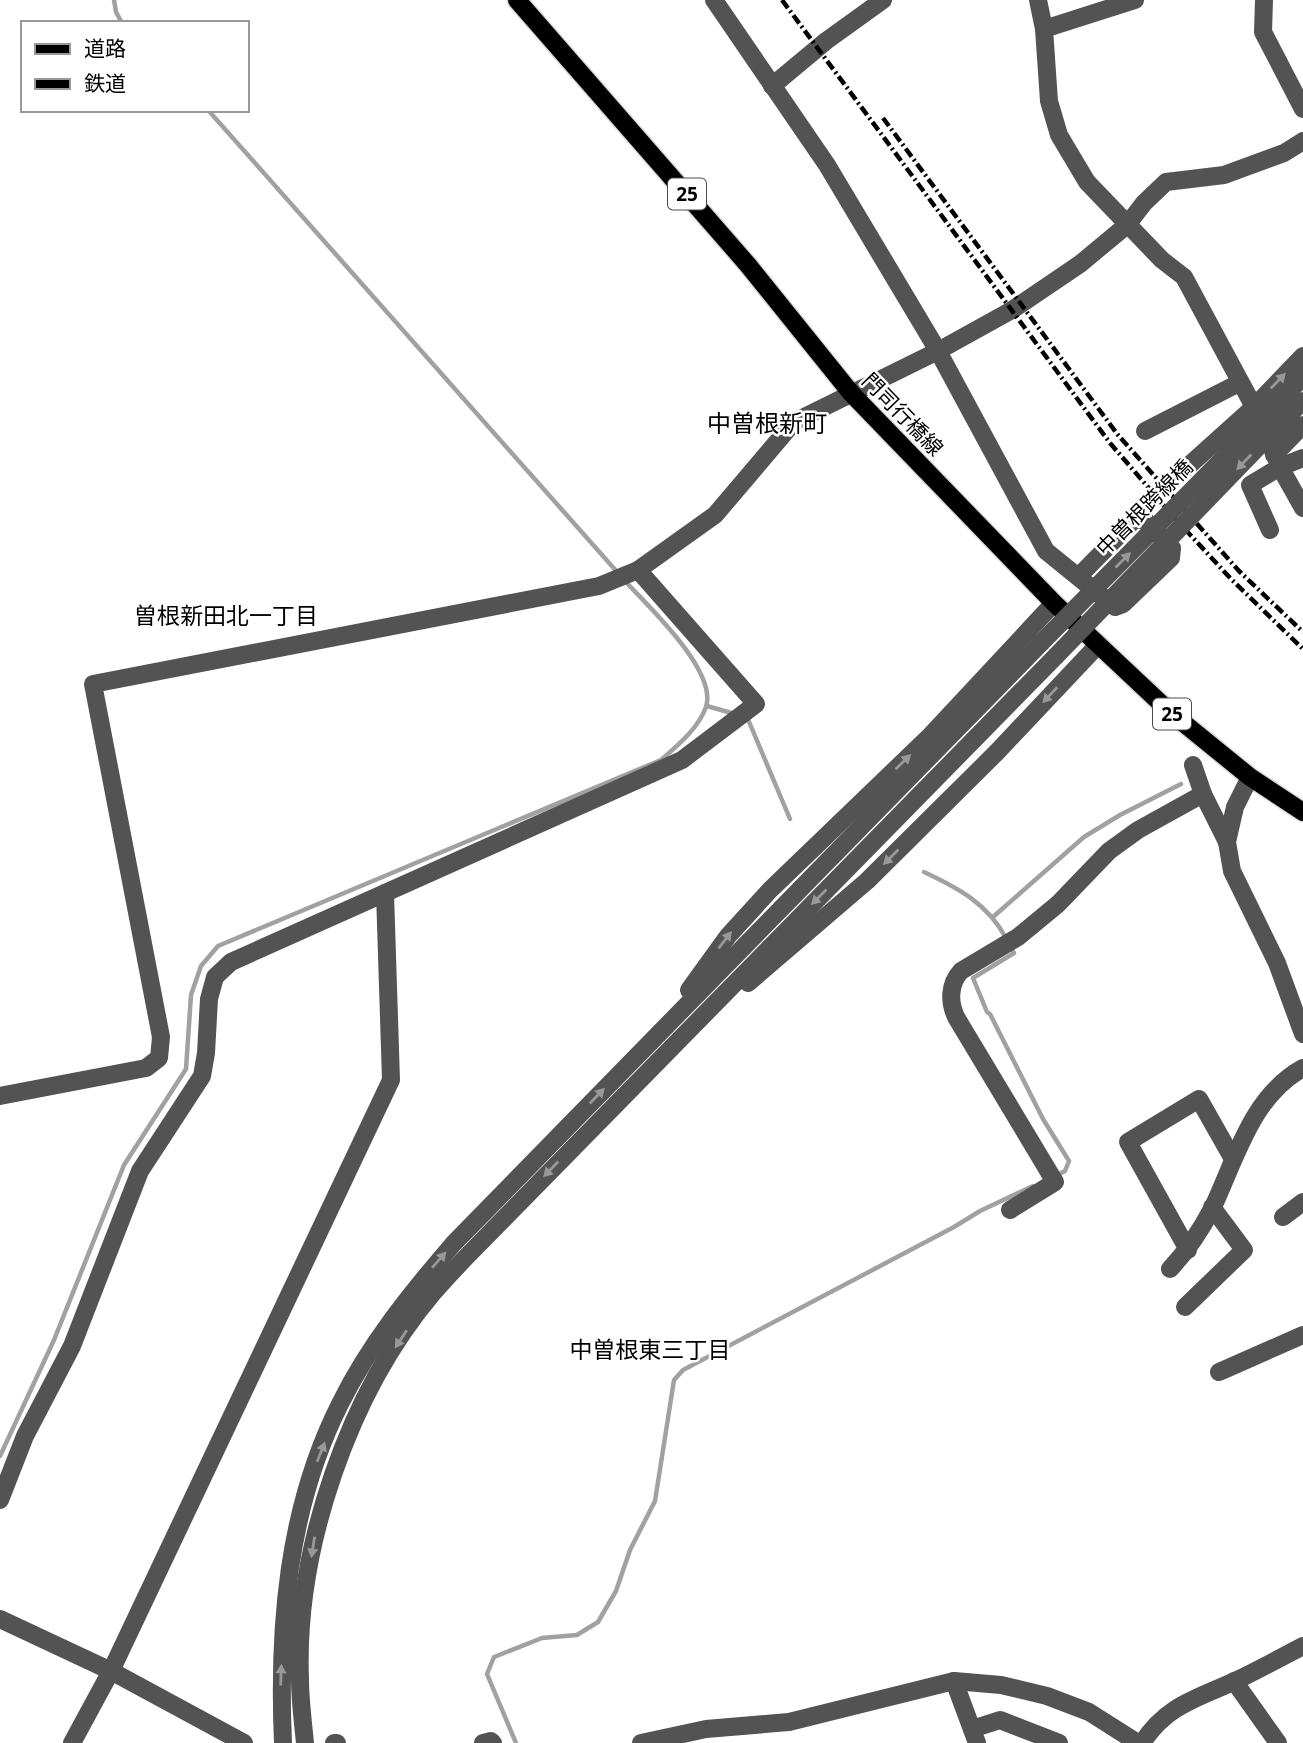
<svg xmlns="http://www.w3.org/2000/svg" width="1303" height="1743" font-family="'Open Sans','Noto Sans JP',sans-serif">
  <rect width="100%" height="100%" fill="#fff"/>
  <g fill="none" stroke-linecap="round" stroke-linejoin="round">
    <g stroke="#a1a1a1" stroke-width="4.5">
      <path d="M114,0L116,12L122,23"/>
      <path d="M208,110L618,573"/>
      <path d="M707,706L735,714"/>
      <path d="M747,717L790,819"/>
      <path d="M924,872C958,888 987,903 1006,938"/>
      <path d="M993,917L1084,837L1120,815L1181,784"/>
      <path d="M1010,946L1014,953L973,978L987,1012L990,1014L1043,1119L1069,1161L1065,1171L1057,1175"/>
      <path d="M0,1456L54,1340L124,1165L186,1069L191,995L201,966L218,946L661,760C678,745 698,729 706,707C718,671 647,605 624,580"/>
      <path d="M516,1743L487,1674L494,1657L542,1638L577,1635L598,1622L616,1591L630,1550L655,1501L674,1380L683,1370L954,1227L980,1211L1033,1186"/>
    </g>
    <g stroke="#dbdbdb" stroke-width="21">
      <path id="major" d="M517,0L748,265L851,393L1054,603L1170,712L1250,777L1303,812"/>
    </g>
    <g stroke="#535353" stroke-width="18">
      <path d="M714,0L827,165L938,351L1046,551L1115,607L1123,604L1171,558L1172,548L1145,520H1134L1078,577"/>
      <path d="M1038,0L1044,29L1049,101L1059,135L1087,182L1162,260L1184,277L1254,407L1280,467L1303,458"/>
      <path d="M1264,0L1263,32L1303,109"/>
      <path d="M1044,29L1135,0"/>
      <path d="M772,86L826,41L883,0"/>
      <path d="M1279,402L1303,377"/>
      <path d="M1291,413L1303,401"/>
      <path d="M1145,431L1239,383"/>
      <path d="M1274,455L1303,425"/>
      <path d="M1185,469L1254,407L1303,356"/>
      <path d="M1270,530L1250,485L1280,467L1303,508"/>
      <path d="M1250,777L1235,807L1227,842L1232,871L1277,963L1303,1034"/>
      <path d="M1203,794L1227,842"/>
      <path d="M748,983L867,881L997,752L1097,646"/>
      <path d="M689,990L728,936L770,890L931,735L1054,603"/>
      <path d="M0,1096L146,1068L159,1058L161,1037L93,684L599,586L638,570L715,515L794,422L938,351L1012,310L1080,264L1127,225L1144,203L1166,182L1224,175L1284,153L1303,141"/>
      <path d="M1010,1210L1055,1182L956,1017C949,1002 949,984 961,971L1018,937L1058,904L1109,851L1138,830L1203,794L1193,765"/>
      <path d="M1283,1217L1303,1202"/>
      <path d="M1188,1250L1128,1142L1199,1099L1233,1159"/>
      <path d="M1170,1269C1188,1250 1201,1230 1213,1207C1236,1158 1252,1096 1303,1068"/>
      <path d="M1185,1307L1244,1250L1212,1207"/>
      <path d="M1219,1372L1303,1335"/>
      <path d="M0,1500L25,1436L72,1346L140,1171L202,1076L206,1053L209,999L215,977L231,962L682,760L756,704L638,570"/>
      <path d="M0,1619L111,1671L244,1743"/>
      <path d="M954,1681L977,1743"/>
      <path d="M1234,1681L1278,1743"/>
      <path d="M972,1729L1000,1720L1059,1743"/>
      <path d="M72,1743L111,1671L391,1080L385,893"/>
      <path d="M283,1743C278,1628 287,1509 340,1404C369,1345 411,1293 454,1243L1041,643"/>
      <path d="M305,1743C303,1722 300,1700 300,1679C295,1549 349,1392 433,1293C447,1277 462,1261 477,1246L1056,656"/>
      <path d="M334,1743H337"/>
      <path d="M483,1743L491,1741L493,1743"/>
      <path d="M641,1743L706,1729L789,1722L954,1681L1001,1685L1047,1696L1089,1712L1138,1743"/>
      <path d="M1142,1743C1167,1705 1196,1699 1235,1681C1258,1670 1280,1658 1303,1646"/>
    </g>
    <use href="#major" stroke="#000" stroke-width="18"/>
    <g stroke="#000" stroke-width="4.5" stroke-dasharray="10 3.5 2 3.5" stroke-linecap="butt">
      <path d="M782,0L1110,443L1172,515L1231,579L1303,649"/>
      <path d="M883,118L1118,435L1239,571L1303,632"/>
    </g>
    <g stroke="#535353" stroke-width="18">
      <path d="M1041,643L1279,402"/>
      <path d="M1056,656L1291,413"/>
    </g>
  </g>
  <defs><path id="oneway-solid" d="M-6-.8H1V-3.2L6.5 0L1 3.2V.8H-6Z" transform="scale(1.75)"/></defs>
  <g fill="#989898">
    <use href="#oneway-solid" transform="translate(1278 381) rotate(-46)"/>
    <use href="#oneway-solid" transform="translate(1244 462) rotate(134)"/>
    <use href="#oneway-solid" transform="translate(1123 560) rotate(-45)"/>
    <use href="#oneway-solid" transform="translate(1050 695) rotate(133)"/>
    <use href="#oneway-solid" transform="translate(903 762) rotate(-44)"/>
    <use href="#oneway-solid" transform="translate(891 857) rotate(135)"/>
    <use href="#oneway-solid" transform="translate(819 897) rotate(135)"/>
    <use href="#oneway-solid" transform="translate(725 940) rotate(-52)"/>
    <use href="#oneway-solid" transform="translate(597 1096) rotate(-46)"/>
    <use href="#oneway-solid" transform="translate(551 1169) rotate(134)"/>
    <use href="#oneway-solid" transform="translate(439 1260) rotate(-49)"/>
    <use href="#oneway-solid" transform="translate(401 1339) rotate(123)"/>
    <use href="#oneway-solid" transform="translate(321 1452) rotate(-68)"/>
    <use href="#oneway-solid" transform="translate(313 1547) rotate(99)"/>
    <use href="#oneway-solid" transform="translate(281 1675) rotate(-88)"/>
  </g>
  <g text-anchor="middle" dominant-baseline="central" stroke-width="5" stroke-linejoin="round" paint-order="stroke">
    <g fill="#fff" stroke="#4c4c4c" stroke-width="2">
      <rect x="668" y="178.5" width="38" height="31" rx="5"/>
      <rect x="1153" y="698.5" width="38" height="31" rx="5"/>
    </g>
    <g font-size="19" font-weight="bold" fill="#000">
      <text x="687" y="194">25</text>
      <text x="1172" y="714">25</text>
    </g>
    <g font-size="21" fill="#000" stroke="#fff">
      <text transform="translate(903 414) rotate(46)">門司行橋線</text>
      <text transform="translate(1144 507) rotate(-45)">中曽根跨線橋</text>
    </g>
    <g font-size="23" fill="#000" stroke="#fff">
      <text x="226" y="615">曽根新田北一丁目</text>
      <text x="650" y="1349">中曽根東三丁目</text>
    </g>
    <g font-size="24" fill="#000" stroke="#fff">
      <text x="767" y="422">中曽根新町</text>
    </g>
  </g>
  <rect x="21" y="21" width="228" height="91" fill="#ffffff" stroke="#999999" stroke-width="2"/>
  <rect x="35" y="44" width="35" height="10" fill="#000000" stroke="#999999" stroke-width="2"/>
  <text x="84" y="56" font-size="21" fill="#000000">道路</text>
  <rect x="35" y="79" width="35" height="10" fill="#000000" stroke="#999999" stroke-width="2"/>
  <text x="84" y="91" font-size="21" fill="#000000">鉄道</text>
</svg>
